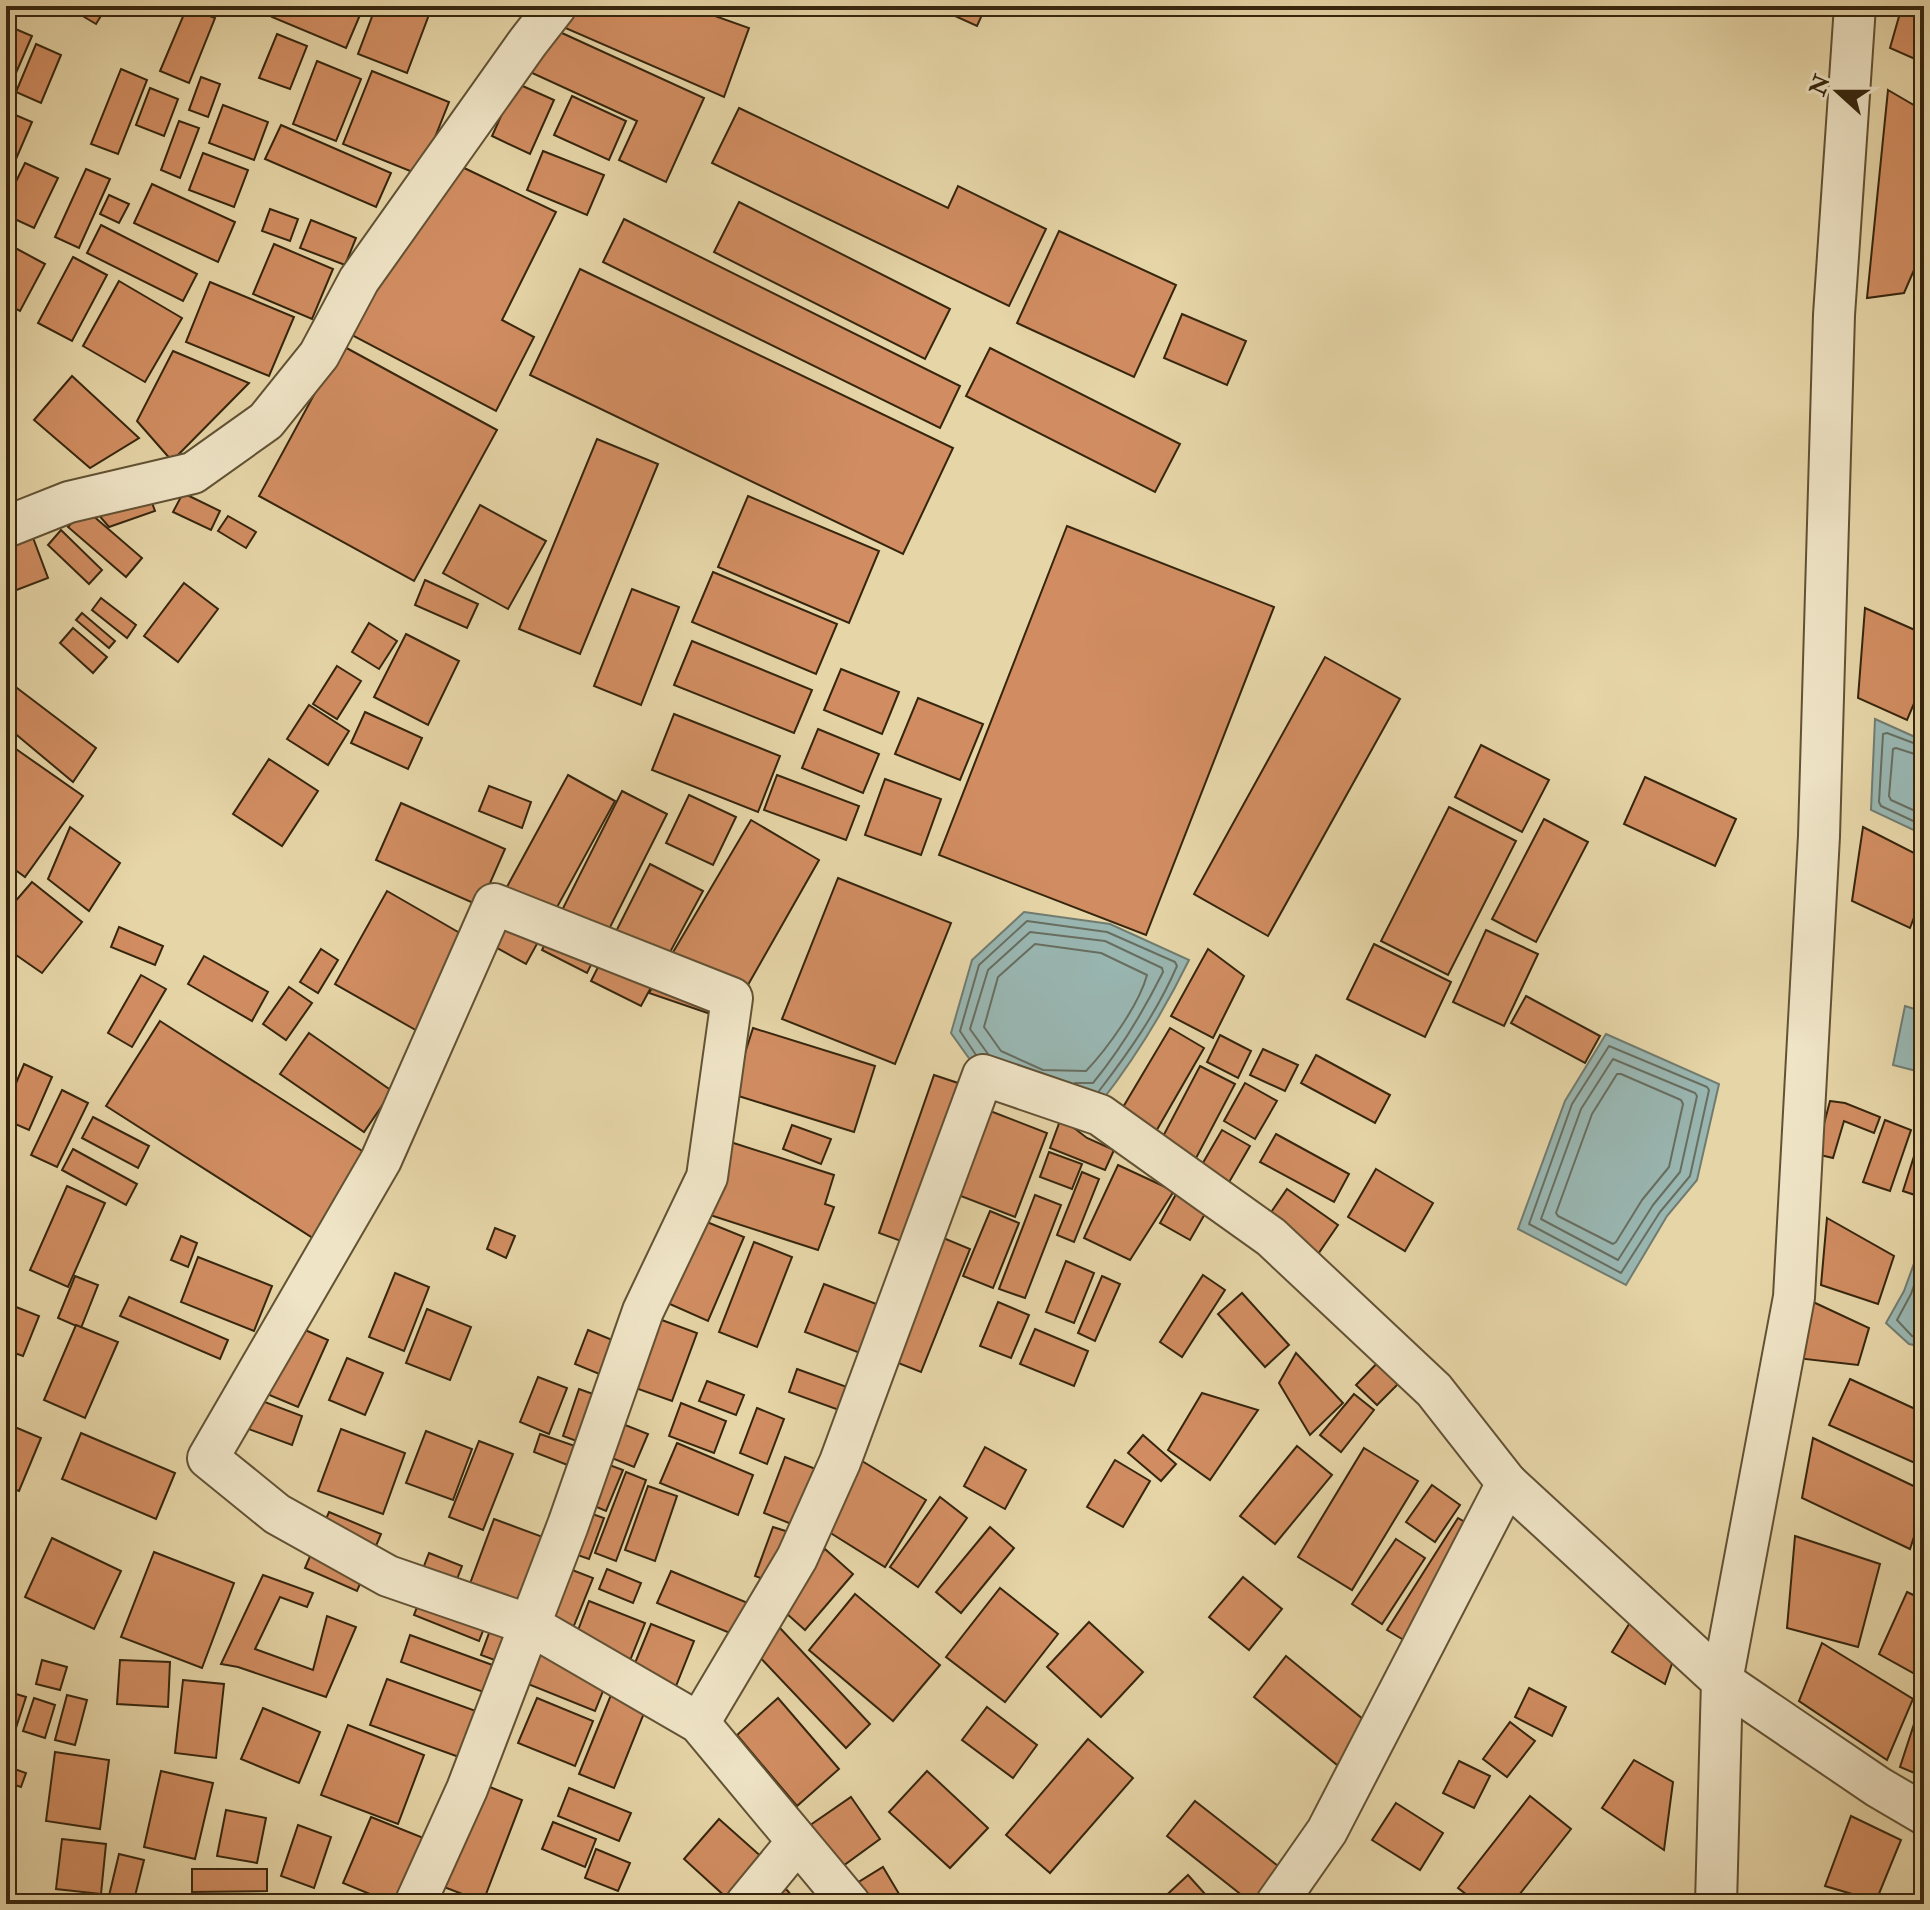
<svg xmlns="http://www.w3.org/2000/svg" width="1930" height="1910" font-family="'IM FELL Double Pica',serif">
  <rect width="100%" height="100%" fill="#e6d5a7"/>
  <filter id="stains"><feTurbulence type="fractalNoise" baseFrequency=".0025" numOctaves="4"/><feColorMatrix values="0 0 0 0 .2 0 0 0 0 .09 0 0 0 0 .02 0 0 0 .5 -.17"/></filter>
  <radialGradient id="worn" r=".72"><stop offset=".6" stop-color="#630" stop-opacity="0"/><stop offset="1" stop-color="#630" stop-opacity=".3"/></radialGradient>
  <g fill="#99b6b1" stroke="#717c70" stroke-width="2">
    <path d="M1875,719L1924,741V835L1871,810Z"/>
    <path d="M1024,912L1110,924L1189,960C1164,1011 1136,1057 1101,1102L981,1075L951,1033L972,960Z"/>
    <path d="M1905,1006L1924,1012V1073L1893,1065Z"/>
    <path d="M1606,1034L1719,1084L1697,1180L1667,1216L1626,1285L1518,1229L1565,1101Z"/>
    <path d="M1924,1236V1347L1909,1344L1886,1323L1904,1291Z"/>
  </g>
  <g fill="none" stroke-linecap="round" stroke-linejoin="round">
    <g stroke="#686e60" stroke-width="2">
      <path d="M1924,747L1887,733L1883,734L1879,802L1881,806L1924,826"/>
      <path d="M1924,757L1896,748L1893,749L1889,796L1891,800L1924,815"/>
      <path d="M1035,944L1101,953L1147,975C1139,1005 1107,1049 1086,1071L1043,1070L1001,1051L984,1027L998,977Z"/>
      <path d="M1609,1046L1707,1087L1709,1090L1690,1176L1660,1212L1621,1273L1529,1224L1572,1104Z"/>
      <path d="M988,1054L970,1029L988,970L1030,932L1105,941L1162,968L1163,972C1143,1012 1121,1049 1093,1083H1075"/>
      <path d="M976,1055L960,1031L979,965L1027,921L1107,932L1175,962L1177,966C1157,1012 1129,1052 1099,1091"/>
      <path d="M1613,1059L1695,1093L1697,1096L1680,1172L1653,1205L1618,1260L1541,1219L1581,1109Z"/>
      <path d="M1617,1074H1621L1681,1100L1683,1104L1669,1167L1642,1200L1616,1242L1613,1244L1558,1216L1556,1213L1592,1114Z"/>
      <path d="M1924,1257L1911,1294L1897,1320L1912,1336L1924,1339"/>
    </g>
  </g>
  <g fill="#d18d61" stroke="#36260e" stroke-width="2">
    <path d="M66,6H107L96,24Z"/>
    <path d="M277,6H337L360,15L346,48L272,17Z"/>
    <path d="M376,6H415L430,12L407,73L358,54Z"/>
    <path d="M583,6H687L749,28L724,97L563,27Z"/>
    <path d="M933,6H986L977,26Z"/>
    <path d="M1902,6H1924V63L1890,48Z"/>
    <path d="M187,7L215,18L189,83L160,71Z"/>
    <path d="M6,25L32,36L6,96Z"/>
    <path d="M551,28L704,98L666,182L619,160L637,121L530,72Z"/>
    <path d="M277,34L307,46L290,89L259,78Z"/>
    <path d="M36,44L61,55L41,103L16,92Z"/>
    <path d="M317,61L361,79L336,141L293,124Z"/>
    <path d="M121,69L147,80L118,154L91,144Z"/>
    <path d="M372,71L449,102L420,175L343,144Z"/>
    <path d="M201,77L220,84L208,117L189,110Z"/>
    <path d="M516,83L554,100L530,154L492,136Z"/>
    <path d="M150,88L178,99L164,136L136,125Z"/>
    <path d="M1888,90L1924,111V247L1904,293L1867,298Z"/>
    <path d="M572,96L626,121L609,160L554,135Z"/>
    <path d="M223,105L268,122L254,160L209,143Z"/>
    <path d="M739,108L948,208L958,186L1046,229L1009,306L712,163Z"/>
    <path d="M6,111L32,122L6,182Z"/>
    <path d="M179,121L199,128L180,178L161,170Z"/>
    <path d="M281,125L391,173L376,207L265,159Z"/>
    <path d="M543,151L604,175L587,215L527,190Z"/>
    <path d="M203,153L248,170L234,207L189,190Z"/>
    <path d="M25,163L58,178L34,228L6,215V202Z"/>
    <path d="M460,166L556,212L502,320L534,337L496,411L346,332Z"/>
    <path d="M86,169L110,179L79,248L55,237Z"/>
    <path d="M152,184L235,222L218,262L134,223Z"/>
    <path d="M109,195L129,204L119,223L100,214Z"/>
    <path d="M739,202L950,309L925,359L714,252Z"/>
    <path d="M270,209L298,219L290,241L262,231Z"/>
    <path d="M624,219L960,386L940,428L603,262Z"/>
    <path d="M311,220L356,238L345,265L300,248Z"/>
    <path d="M101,225L197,274L183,301L87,253Z"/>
    <path d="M1059,231L1176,285L1134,377L1017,323Z"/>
    <path d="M6,243L45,264L20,311L6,304Z"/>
    <path d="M274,244L333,269L312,319L253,294Z"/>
    <path d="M73,257L107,275L72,341L38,323Z"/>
    <path d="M580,269L953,448L903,554L530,375Z"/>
    <path d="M119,281L182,318L145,382L83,346Z"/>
    <path d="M210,282L294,317L269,376L186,342Z"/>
    <path d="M1182,314L1246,341L1227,385L1164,358Z"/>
    <path d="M341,345L497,430L414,581L259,496Z"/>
    <path d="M990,348L1180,444L1155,492L966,396Z"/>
    <path d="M173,351L249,383L172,461L137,421Z"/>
    <path d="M72,376L139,438L90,468L34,420Z"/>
    <path d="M597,439L658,464L580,654L519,629Z"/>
    <path d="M183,493L220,511L211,530L173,512Z"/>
    <path d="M748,496L879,551L849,623L718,567Z"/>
    <path d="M150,497L155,511L109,527L97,513Z"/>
    <path d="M480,505L546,541L508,609L443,573Z"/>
    <path d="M84,508L142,558L126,577L68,527Z"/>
    <path d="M228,516L256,532L246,548L218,531Z"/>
    <path d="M1067,526L1274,607L1146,935L939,855Z"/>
    <path d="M61,530L102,570L89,584L48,545Z"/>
    <path d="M32,535L48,578L6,594V545Z"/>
    <path d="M713,572L837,624L816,674L692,622Z"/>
    <path d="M425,580L478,604L467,628L415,605Z"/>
    <path d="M184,583L218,609L178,662L144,636Z"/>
    <path d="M632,589L679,607L641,705L594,686Z"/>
    <path d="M101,598L136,625L127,638L92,610Z"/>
    <path d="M1865,608L1924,634V680L1907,720L1858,698Z"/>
    <path d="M82,613L115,641L109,648L76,620Z"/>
    <path d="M369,623L397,641L379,669L352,652Z"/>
    <path d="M73,628L107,657L93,673L60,643Z"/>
    <path d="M406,634L459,661L428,725L374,697Z"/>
    <path d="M692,641L812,690L794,733L674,685Z"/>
    <path d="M1325,657L1400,699L1268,936L1194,894Z"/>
    <path d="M337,666L361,681L337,719L313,704Z"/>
    <path d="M841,669L899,692L882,734L824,710Z"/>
    <path d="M17,688L96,748L73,782L6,726V702Z"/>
    <path d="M918,698L983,724L960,780L895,754Z"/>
    <path d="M309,705L349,731L328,765L287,739Z"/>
    <path d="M365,712L422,738L408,769L351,743Z"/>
    <path d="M674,714L780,756L758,812L652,770Z"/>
    <path d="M818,729L879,754L863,793L802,768Z"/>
    <path d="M6,742L83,796L25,877L6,863Z"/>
    <path d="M1481,745L1549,780L1522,832L1455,797Z"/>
    <path d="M269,759L318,791L282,846L233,814Z"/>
    <path d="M568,775L615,801L526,964L479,938Z"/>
    <path d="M777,775L859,806L846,840L764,810Z"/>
    <path d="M1645,777L1736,819L1715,866L1624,824Z"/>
    <path d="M885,779L941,799L921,855L865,835Z"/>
    <path d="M489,786L531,802L522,828L479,811Z"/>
    <path d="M622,791L667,814L587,973L542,950Z"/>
    <path d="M689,795L736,817L713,865L666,843Z"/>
    <path d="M401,803L505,849L480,906L376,860Z"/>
    <path d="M1449,807L1516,841L1448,975L1381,941Z"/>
    <path d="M1544,819L1588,842L1536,942L1492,919Z"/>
    <path d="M751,820L819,860L728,1020L649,993Z"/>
    <path d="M70,827L120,863L89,911L48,879Z"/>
    <path d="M1863,827L1924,858V891L1910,928L1852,901Z"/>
    <path d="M650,864L703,891L641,1006L591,981Z"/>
    <path d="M838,878L951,923L895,1064L782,1019Z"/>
    <path d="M32,882L82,922L42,973L6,948V912Z"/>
    <path d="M387,891L472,940L419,1032L335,984Z"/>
    <path d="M119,927L163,946L155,965L111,947Z"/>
    <path d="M1486,930L1538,954L1504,1026L1453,1002Z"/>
    <path d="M1374,944L1451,982L1425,1037L1347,999Z"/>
    <path d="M321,949L338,960L318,993L300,982Z"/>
    <path d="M1208,949L1244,976L1213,1038L1171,1016Z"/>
    <path d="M204,956L268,992L252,1021L188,984Z"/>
    <path d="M141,975L166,989L132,1047L108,1033Z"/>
    <path d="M289,987L312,1003L286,1040L263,1024Z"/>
    <path d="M1526,996L1600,1036L1585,1063L1511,1023Z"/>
    <path d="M160,1021L370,1156L316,1240L106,1106Z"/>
    <path d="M753,1028L875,1066L854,1132L732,1094Z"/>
    <path d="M1170,1028L1204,1048L1151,1140L1116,1119Z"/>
    <path d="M309,1033L392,1091L364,1132L280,1074Z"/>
    <path d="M1220,1035L1251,1051L1238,1078L1207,1062Z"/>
    <path d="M1263,1049L1298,1065L1285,1091L1250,1075Z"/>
    <path d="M1316,1055L1390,1095L1375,1123L1301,1083Z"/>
    <path d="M24,1064L52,1077L29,1130L6,1120V1107Z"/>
    <path d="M1200,1066L1235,1084L1194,1162L1159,1144Z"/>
    <path d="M934,1075L967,1086L912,1245L879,1233Z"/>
    <path d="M1245,1083L1277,1101L1255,1139L1224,1121Z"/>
    <path d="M62,1090L88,1103L57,1167L31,1155Z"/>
    <path d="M1830,1101L1845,1103L1880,1117L1874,1133L1844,1121L1833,1158L1816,1154Z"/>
    <path d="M985,1109L1047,1133L1015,1217L953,1193Z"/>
    <path d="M93,1117L149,1146L138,1168L82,1138Z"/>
    <path d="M1061,1118L1087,1138L1114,1150L1105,1170L1050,1148Z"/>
    <path d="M1885,1120L1911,1130L1890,1191L1863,1182Z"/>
    <path d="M792,1125L831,1139L821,1164L783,1149Z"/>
    <path d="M1222,1130L1250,1146L1228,1184L1200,1168Z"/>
    <path d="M1276,1134L1349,1174L1334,1202L1260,1162Z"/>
    <path d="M1921,1134L1924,1135V1198L1903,1191Z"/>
    <path d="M721,1139L834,1175L825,1204L834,1207L818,1250L707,1214Z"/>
    <path d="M73,1149L137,1184L126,1205L62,1170Z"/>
    <path d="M1049,1152L1082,1164L1072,1189L1040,1177Z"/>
    <path d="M1118,1165L1174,1191L1130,1260L1084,1238Z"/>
    <path d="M1376,1169L1433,1203L1405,1251L1348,1217Z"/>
    <path d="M1082,1172L1099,1179L1074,1242L1057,1235Z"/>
    <path d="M67,1186L105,1203L68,1287L30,1270Z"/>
    <path d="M1180,1187L1210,1205L1190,1240L1160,1223Z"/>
    <path d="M1287,1189L1338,1225L1316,1257L1265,1221Z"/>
    <path d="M1035,1195L1061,1205L1025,1298L999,1289Z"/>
    <path d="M990,1211L1019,1223L993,1288L963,1276Z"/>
    <path d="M697,1218L744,1237L708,1321L663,1301Z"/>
    <path d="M1827,1218L1894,1256L1878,1304L1821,1285Z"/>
    <path d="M495,1228L515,1236L506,1258L487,1249Z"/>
    <path d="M936,1235L970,1249L921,1372L888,1359Z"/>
    <path d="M181,1236L197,1243L188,1267L171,1260Z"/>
    <path d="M754,1242L792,1257L757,1347L719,1332Z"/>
    <path d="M198,1257L272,1286L254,1331L181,1302Z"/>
    <path d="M1066,1261L1094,1273L1074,1323L1046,1312Z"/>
    <path d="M395,1273L429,1287L404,1351L369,1337Z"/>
    <path d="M1203,1275L1225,1290L1182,1357L1160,1342Z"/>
    <path d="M75,1276L98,1285L81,1328L58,1318Z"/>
    <path d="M1102,1276L1120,1284L1095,1341L1078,1333Z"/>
    <path d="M824,1284L879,1305L860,1353L805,1332Z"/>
    <path d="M1242,1293L1289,1345L1265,1367L1218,1314Z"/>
    <path d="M129,1297L228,1340L220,1359L120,1316Z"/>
    <path d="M1811,1301L1869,1328L1858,1365L1796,1358Z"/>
    <path d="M998,1302L1029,1315L1011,1358L980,1346Z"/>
    <path d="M6,1303L39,1316L23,1356L6,1350Z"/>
    <path d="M427,1309L471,1327L450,1380L406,1363Z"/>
    <path d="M651,1316L697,1333L672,1401L627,1385Z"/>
    <path d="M76,1325L118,1342L85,1418L44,1400Z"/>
    <path d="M296,1326L328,1340L298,1407L267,1394Z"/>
    <path d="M1035,1329L1088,1351L1074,1386L1020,1364Z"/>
    <path d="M588,1330L622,1344L609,1378L575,1364Z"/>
    <path d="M1296,1353L1343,1403L1310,1435L1279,1383Z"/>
    <path d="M1384,1356L1405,1377L1377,1405L1356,1385Z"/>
    <path d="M347,1358L383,1373L365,1415L329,1400Z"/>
    <path d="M797,1369L847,1387L839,1410L789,1392Z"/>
    <path d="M538,1377L567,1388L549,1434L520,1422Z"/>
    <path d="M1850,1379L1924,1413V1467L1829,1425Z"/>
    <path d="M707,1381L744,1395L736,1415L699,1401Z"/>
    <path d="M579,1389L607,1399L590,1446L563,1436Z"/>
    <path d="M1202,1393L1258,1410L1210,1480L1168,1450Z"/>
    <path d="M1354,1394L1374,1410L1341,1452L1320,1435Z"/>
    <path d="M254,1398L302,1416L292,1445L243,1427Z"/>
    <path d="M681,1403L726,1421L714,1453L669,1436Z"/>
    <path d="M757,1408L784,1419L767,1464L740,1453Z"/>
    <path d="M610,1419L648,1434L634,1467L597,1452Z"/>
    <path d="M10,1425L41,1438L19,1491L6,1486V1433Z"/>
    <path d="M341,1429L405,1453L383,1514L318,1491Z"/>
    <path d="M426,1431L472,1449L453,1500L406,1483Z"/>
    <path d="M81,1433L175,1473L156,1519L62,1479Z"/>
    <path d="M540,1434L578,1447L570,1466L534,1452Z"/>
    <path d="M1143,1435L1176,1464L1161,1481L1128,1453Z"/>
    <path d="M1813,1438L1924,1491V1506L1910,1549L1802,1498Z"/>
    <path d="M479,1441L513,1454L483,1530L449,1517Z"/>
    <path d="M677,1443L753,1475L738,1515L660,1483Z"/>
    <path d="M1297,1446L1332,1475L1275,1544L1240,1516Z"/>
    <path d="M985,1447L1026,1470L1005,1509L964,1486Z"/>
    <path d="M1364,1448L1418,1481L1352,1590L1298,1557Z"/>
    <path d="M785,1457L826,1473L804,1529L764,1513Z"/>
    <path d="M596,1460L623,1470L606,1511L580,1500Z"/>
    <path d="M1115,1460L1150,1481L1123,1527L1087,1507Z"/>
    <path d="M862,1461L926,1500L885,1567L821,1527Z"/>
    <path d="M626,1472L646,1480L616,1561L595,1553Z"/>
    <path d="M1432,1485L1460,1505L1435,1542L1406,1522Z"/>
    <path d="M648,1486L677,1496L655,1561L625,1550Z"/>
    <path d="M940,1497L967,1518L918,1587L890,1567Z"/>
    <path d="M578,1509L604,1518L589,1559L563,1550Z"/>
    <path d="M329,1512L381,1534L357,1591L305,1568Z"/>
    <path d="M1458,1518L1479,1530L1407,1642L1387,1630Z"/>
    <path d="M494,1519L551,1540L523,1618L465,1597Z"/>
    <path d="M773,1527L798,1535L779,1585L755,1576Z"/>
    <path d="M990,1527L1014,1548L961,1613L936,1592Z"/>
    <path d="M1795,1536L1880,1564L1858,1647L1787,1628Z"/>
    <path d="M52,1538L121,1571L94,1629L25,1597Z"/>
    <path d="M1396,1539L1425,1558L1382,1624L1352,1604Z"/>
    <path d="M825,1549L853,1574L805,1630L777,1605Z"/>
    <path d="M1924,1550V1582L1915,1578Z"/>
    <path d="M154,1552L234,1583L202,1668L121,1637Z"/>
    <path d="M429,1553L462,1566L452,1592L419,1579Z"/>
    <path d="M567,1568L593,1578L569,1638L543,1628Z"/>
    <path d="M607,1569L641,1583L633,1603L599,1589Z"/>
    <path d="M671,1571L755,1606L742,1638L657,1603Z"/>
    <path d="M263,1575L313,1593L307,1607L280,1597L255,1649L313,1670L327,1616L356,1627L326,1697L238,1667L221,1664Z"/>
    <path d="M1243,1577L1282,1609L1249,1650L1209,1617Z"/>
    <path d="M1000,1588L1058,1634L1005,1702L946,1657Z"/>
    <path d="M423,1592L488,1618L479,1641L414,1615Z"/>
    <path d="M1907,1592L1924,1600V1679L1879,1654Z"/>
    <path d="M855,1594L940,1665L893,1721L809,1650Z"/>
    <path d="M589,1601L645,1623L629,1663L574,1641Z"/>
    <path d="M1637,1611L1681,1637L1665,1684L1612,1652Z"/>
    <path d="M1089,1622L1143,1672L1101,1717L1047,1667Z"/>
    <path d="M651,1624L694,1641L676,1686L633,1668Z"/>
    <path d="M492,1625L519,1635L508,1665L481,1655Z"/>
    <path d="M779,1627L870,1724L846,1748L754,1651Z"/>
    <path d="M410,1635L509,1671L500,1698L401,1662Z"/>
    <path d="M1822,1643L1913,1699L1887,1760L1799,1701Z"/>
    <path d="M537,1647L609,1676L595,1711L523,1682Z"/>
    <path d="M1286,1656L1375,1729L1342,1769L1254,1697Z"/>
    <path d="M42,1660L67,1667L60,1690L36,1684Z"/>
    <path d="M120,1660L170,1662L168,1707L117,1704Z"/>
    <path d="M387,1679L487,1715L470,1761L370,1725Z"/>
    <path d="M183,1680L224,1684L216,1758L175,1753Z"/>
    <path d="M615,1685L650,1698L614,1788L579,1774Z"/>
    <path d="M1529,1688L1566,1707L1552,1736L1515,1717Z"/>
    <path d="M6,1691L26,1697L14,1734L6,1731Z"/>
    <path d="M67,1695L87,1700L75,1745L55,1740Z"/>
    <path d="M34,1698L55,1705L45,1738L23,1731Z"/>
    <path d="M537,1698L593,1721L575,1766L518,1743Z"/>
    <path d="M778,1698L839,1769L797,1806L737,1735Z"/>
    <path d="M987,1707L1037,1745L1013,1778L962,1740Z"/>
    <path d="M263,1708L320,1732L299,1783L241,1759Z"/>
    <path d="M1918,1712L1924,1715V1777L1900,1767Z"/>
    <path d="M1510,1722L1535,1741L1507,1777L1483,1759Z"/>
    <path d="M348,1725L424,1755L398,1824L321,1795Z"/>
    <path d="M1088,1739L1133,1778L1050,1873L1006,1835Z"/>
    <path d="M55,1752L109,1760L100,1829L46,1821Z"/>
    <path d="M1634,1760L1673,1782L1664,1850L1602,1808Z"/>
    <path d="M1459,1761L1490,1776L1474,1808L1443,1793Z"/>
    <path d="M6,1766L26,1773L21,1787L6,1782Z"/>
    <path d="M161,1771L213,1783L195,1859L144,1847Z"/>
    <path d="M927,1771L988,1828L950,1868L889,1812Z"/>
    <path d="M475,1781L522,1800L483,1902L436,1884Z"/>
    <path d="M569,1788L631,1813L619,1841L558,1816Z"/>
    <path d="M1530,1796L1571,1829L1512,1904H1479L1458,1888Z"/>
    <path d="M851,1797L880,1839L836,1871L806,1828Z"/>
    <path d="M1195,1801L1287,1873L1262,1904H1253L1167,1836Z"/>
    <path d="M1396,1803L1443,1833L1420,1870L1372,1840Z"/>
    <path d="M226,1810L266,1818L257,1863L217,1856Z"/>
    <path d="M1851,1816L1901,1840L1876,1901L1825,1886Z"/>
    <path d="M371,1817L431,1841L405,1904H394L343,1883Z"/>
    <path d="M719,1819L764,1859L728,1899L684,1859Z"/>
    <path d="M553,1822L596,1839L585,1867L542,1849Z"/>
    <path d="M298,1825L331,1837L314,1888L281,1876Z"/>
    <path d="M62,1839L106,1844L101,1894L56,1889Z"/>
    <path d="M596,1849L630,1863L618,1891L585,1878Z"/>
    <path d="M119,1854L144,1860L133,1904H107Z"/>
    <path d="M883,1867L905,1904H835L831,1899Z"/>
    <path d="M192,1869H267V1891L192,1892Z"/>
    <path d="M1188,1875L1214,1904H1157Z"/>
    <path d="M786,1889L799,1904H768Z"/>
    <path d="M16,1894L46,1898L45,1904H14Z"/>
    <path d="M271,1896V1904H227V1897Z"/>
  </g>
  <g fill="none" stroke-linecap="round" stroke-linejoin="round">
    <g stroke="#625234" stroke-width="44">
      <g id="minor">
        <path d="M1855,6L1834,315L1819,836L1794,1297L1722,1681L1878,1787L1924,1814"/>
        <path d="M6,527L69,502L193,473L266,421L319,355L359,280L528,42L556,6"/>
        <path d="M699,1723L797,1558L840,1462L983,1075L1100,1115L1271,1237L1434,1390L1507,1483"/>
        <path d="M415,1904L467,1789L568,1525L643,1311L707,1177L732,998L494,904L381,1160L208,1458L277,1514L388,1576L530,1625L699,1723L850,1904"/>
        <path d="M746,1904L797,1842"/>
        <path d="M1276,1904L1327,1831L1507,1483L1722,1681L1716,1904"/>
      </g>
    </g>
    <use href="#minor" stroke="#efe4c6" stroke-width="40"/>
  </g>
  <rect width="1930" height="1910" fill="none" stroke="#e6d5a7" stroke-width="32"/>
  <rect x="8" y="8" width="1914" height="1894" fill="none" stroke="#36260e" stroke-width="4"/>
  <rect x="16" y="16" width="1898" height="1878" fill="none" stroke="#36260e" stroke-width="2"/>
  <g transform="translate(1838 92) rotate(291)" stroke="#efe4c6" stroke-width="6" paint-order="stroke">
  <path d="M0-6L14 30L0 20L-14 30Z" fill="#36260e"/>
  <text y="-12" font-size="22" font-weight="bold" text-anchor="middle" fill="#36260e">N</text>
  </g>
  <rect width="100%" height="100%" filter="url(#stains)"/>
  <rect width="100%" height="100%" fill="url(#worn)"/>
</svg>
